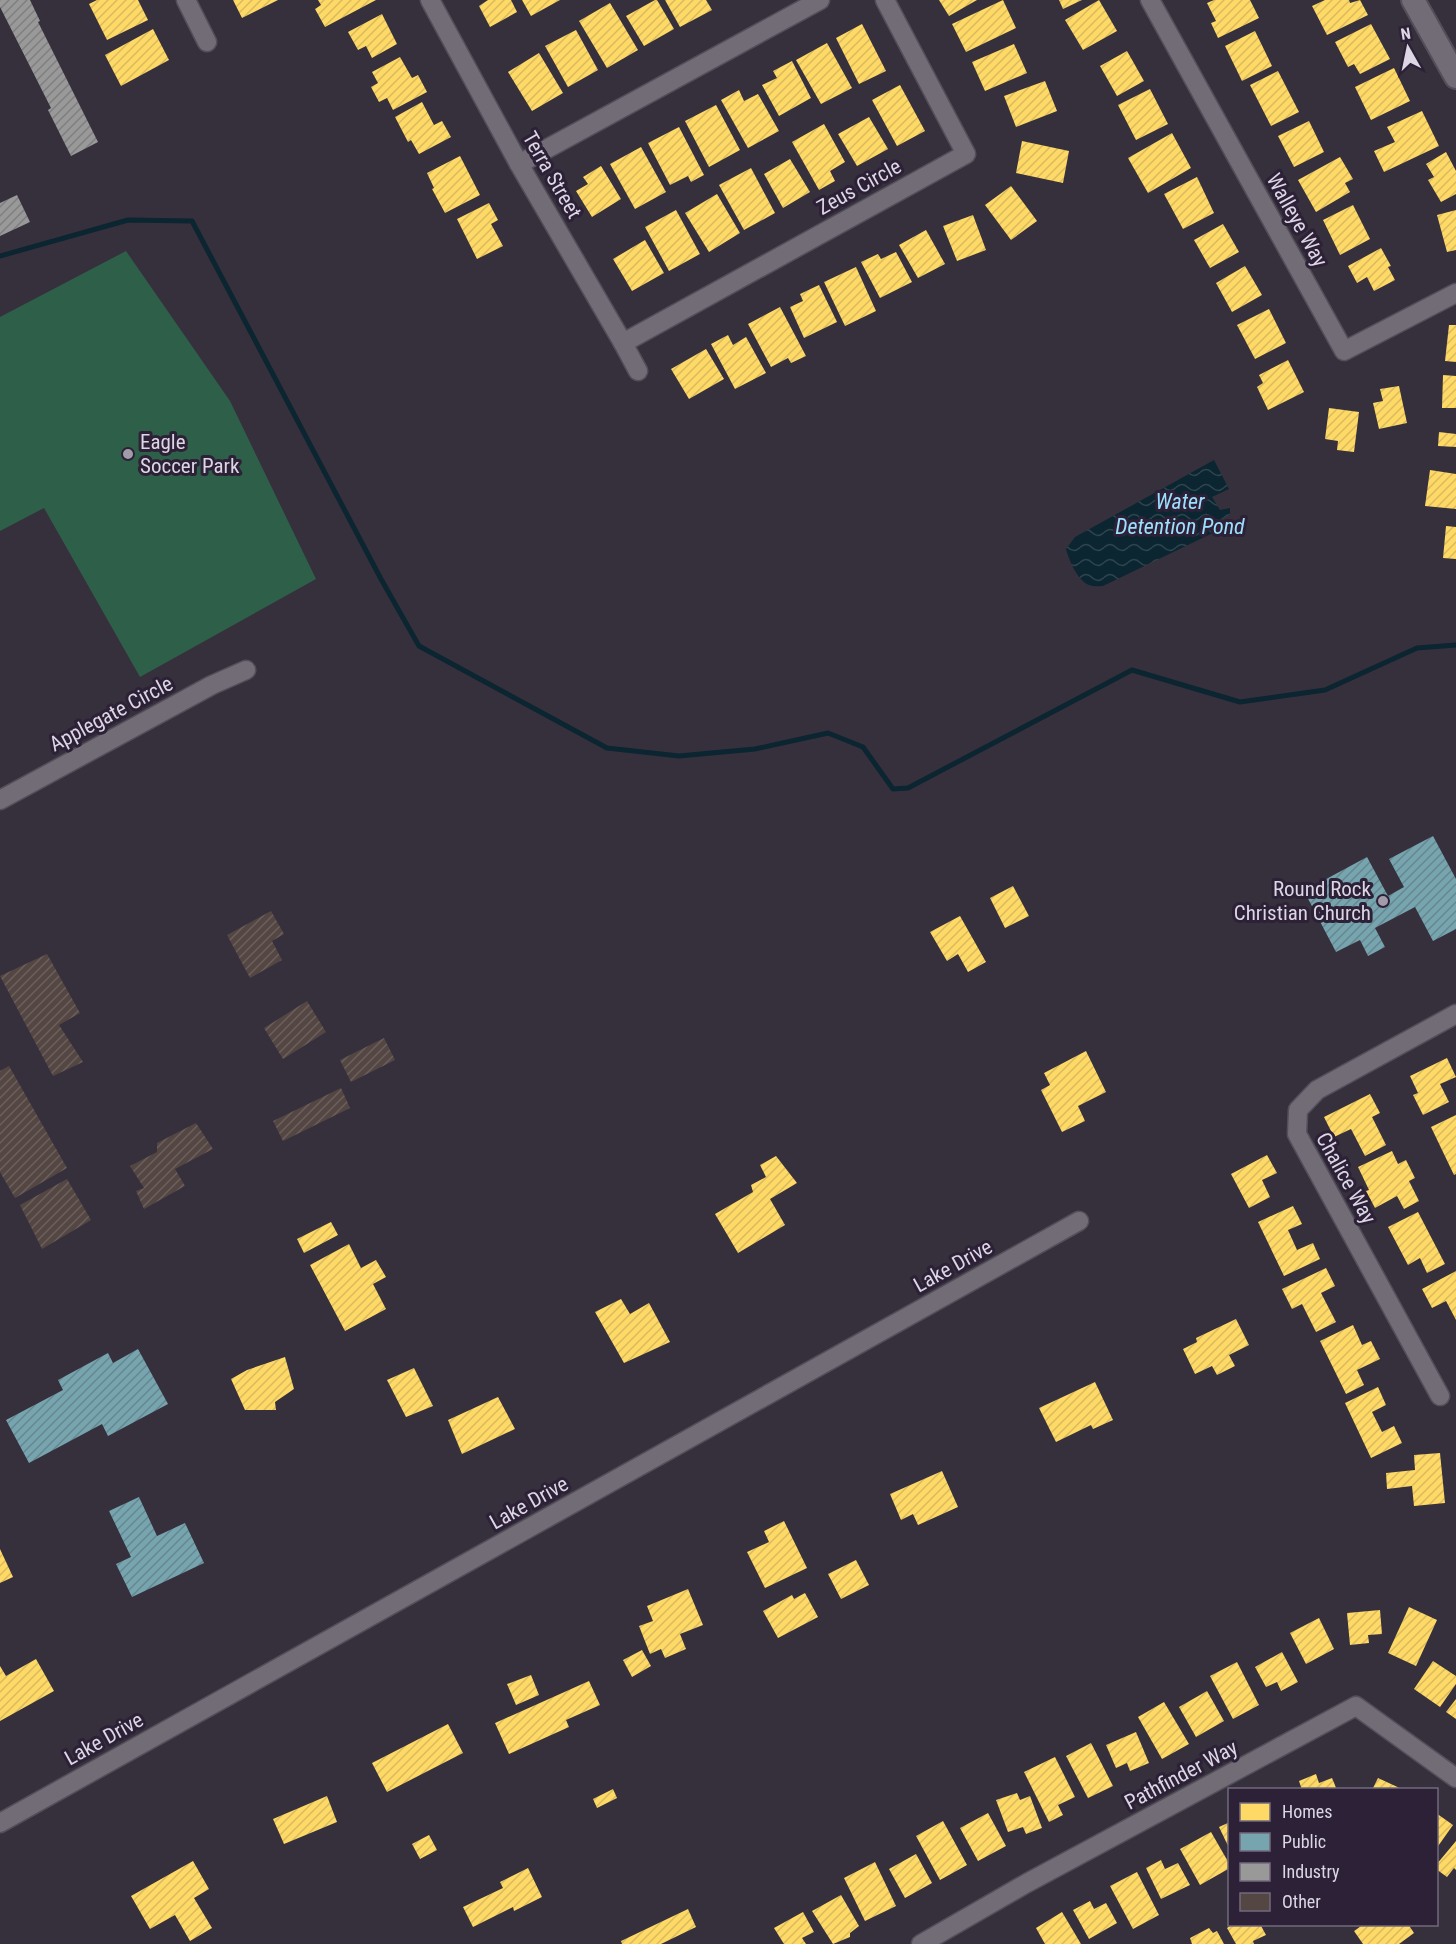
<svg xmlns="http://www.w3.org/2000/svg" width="1456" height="1944" font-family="'Roboto Condensed',sans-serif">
  <defs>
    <pattern id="water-waves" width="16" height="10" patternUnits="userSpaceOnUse" patternTransform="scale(1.5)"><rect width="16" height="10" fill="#0b2531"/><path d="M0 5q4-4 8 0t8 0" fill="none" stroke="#2e444f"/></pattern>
    <pattern id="homes-hatch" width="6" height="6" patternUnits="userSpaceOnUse" patternTransform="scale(1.5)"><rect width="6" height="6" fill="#ffd966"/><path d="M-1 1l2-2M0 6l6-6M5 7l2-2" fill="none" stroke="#d9ba5f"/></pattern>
    <pattern id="public-hatch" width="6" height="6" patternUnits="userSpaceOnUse" patternTransform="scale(1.5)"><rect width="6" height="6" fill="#76a5af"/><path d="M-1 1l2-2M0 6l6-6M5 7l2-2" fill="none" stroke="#66878f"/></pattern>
    <pattern id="industry-hatch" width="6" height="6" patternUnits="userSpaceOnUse" patternTransform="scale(1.5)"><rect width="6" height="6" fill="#999"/><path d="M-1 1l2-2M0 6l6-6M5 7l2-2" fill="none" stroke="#7f7e80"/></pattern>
    <pattern id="building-hatch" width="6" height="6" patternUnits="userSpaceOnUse" patternTransform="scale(1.5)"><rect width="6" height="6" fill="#544642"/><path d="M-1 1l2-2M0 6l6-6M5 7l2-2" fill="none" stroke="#6c605d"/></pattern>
  </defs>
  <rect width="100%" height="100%" fill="#36303d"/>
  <path fill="#2e5f48" d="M126,251L230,401L316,579L140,677L44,508L0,531V317Z"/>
  <path fill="url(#water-waves)" d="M1214,460L1229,489L1212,497L1220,510L1230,508V514L1216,523L1219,530L1103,586C1099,586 1093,587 1089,585C1077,580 1069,560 1066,549L1075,537Z"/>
  <g fill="url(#homes-hatch)">
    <path d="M97,0H138L148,20L107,40L89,4Z"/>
    <path d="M233,0H278L242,18Z"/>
    <path d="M318,0H376L325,27L315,9L321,5Z"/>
    <path d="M488,0H511L517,12L490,27L479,6Z"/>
    <path d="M522,0H560L531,16Z"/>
    <path d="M655,0H657L674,29L644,46L626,16Z"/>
    <path d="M665,0H706L712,10L680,27Z"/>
    <path d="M939,0H977L949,16Z"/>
    <path d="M1003,0L1016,28L966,52L952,24Z"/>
    <path d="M1059,0H1082L1063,9Z"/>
    <path d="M1099,0L1117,31L1083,50L1065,20Z"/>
    <path d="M1214,0H1250L1259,18L1218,38L1211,23L1216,21L1207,3Z"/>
    <path d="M1325,0H1349L1350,3L1360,0L1368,15L1327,35L1312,6Z"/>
    <path d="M610,3L638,50L607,68L579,21Z"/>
    <path d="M382,14L397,44L372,58L366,46L358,50L348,32Z"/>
    <path d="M862,24L886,71L859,84L836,38Z"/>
    <path d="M1371,24L1390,59L1360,74L1354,64L1348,67L1335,42Z"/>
    <path d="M153,29L169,60L121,86L105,55Z"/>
    <path d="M576,30L598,70L568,87L545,46Z"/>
    <path d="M1255,31L1272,66L1242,81L1225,46Z"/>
    <path d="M827,43L852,88L821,104L796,60Z"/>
    <path d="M1014,44L1027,73L985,91L972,62Z"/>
    <path d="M1127,51L1144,81L1117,96L1100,66Z"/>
    <path d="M539,53L563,93L532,111L508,72Z"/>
    <path d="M400,57L412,78L418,75L427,92L393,110L387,98L379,102L371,87L378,83L372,72Z"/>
    <path d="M792,61L811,98L779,116L762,85L777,78L773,71Z"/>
    <path d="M1394,68L1410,101L1371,120L1355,87Z"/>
    <path d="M1278,71L1299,112L1271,126L1250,85Z"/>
    <path d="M1045,81L1057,111L1016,127L1004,96Z"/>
    <path d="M900,85L925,131L897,146L872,100Z"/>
    <path d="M1150,89L1168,124L1136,140L1118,105Z"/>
    <path d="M739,90L744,101L758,94L779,131L748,148L721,100Z"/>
    <path d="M422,102L434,125L442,121L451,137L419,154L411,140L408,142L395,117Z"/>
    <path d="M716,105L740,150L709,167L685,121Z"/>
    <path d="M1422,111L1439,146L1384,172L1374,151L1395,142L1387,127Z"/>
    <path d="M869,117L888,149L857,166L838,134Z"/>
    <path d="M1309,121L1324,152L1294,167L1278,136Z"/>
    <path d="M824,124L845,162L830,171L835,181L819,190L792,142Z"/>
    <path d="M679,127L704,175L691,182L688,176L670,185L648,143Z"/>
    <path d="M1172,133L1191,168L1148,193L1128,158Z"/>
    <path d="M1022,141L1069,151L1063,183L1016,173Z"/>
    <path d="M641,147L666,192L635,209L610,164Z"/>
    <path d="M1446,152L1456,171V194L1441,202L1428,180L1434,177L1426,164Z"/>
    <path d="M460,156L480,195L445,213L432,189L434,188L427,173Z"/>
    <path d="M1340,157L1353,179L1345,183L1350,192L1316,212L1298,180Z"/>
    <path d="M790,159L810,192L783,208L764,174Z"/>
    <path d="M601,166L621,199L592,217L576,191L588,184L583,177Z"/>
    <path d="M751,168L775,213L744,230L719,185Z"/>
    <path d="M1197,177L1214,213L1183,229L1164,194Z"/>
    <path d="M1011,186L1037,221L1011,240L985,205Z"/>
    <path d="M717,194L740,233L709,252L685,213Z"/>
    <path d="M489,203L498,220L491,224L503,246L477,259L457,219Z"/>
    <path d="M1353,205L1370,239L1340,255L1323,220Z"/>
    <path d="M676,210L700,254L669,271L645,227Z"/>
    <path d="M1456,210V250L1447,252L1437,215Z"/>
    <path d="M973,215L986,250L957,261L943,226Z"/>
    <path d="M1223,224L1239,252L1210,268L1194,240Z"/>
    <path d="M926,230L945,264L918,278L899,245Z"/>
    <path d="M645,240L664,273L632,291L613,259Z"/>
    <path d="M1381,248L1391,266L1388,267L1395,280L1374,291L1367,277L1357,283L1348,266Z"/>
    <path d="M896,252L912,282L880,298L861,262L878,254L881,259Z"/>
    <path d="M1245,266L1262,295L1232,312L1216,283Z"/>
    <path d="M856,267L876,311L845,326L824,282Z"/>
    <path d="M819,285L837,322L804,338L790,307L803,301L800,294Z"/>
    <path d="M780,307L806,356L791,363L788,358L771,367L748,324Z"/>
    <path d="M1269,309L1286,343L1255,359L1237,325Z"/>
    <path d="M1449,325H1456V362L1445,361Z"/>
    <path d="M728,335L733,345L746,337L766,373L735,389L711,344Z"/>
    <path d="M706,349L724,379L689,399L671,369Z"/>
    <path d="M1288,360L1304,392L1268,410L1257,387L1263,383L1259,375Z"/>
    <path d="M1443,375L1456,376V408H1442Z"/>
    <path d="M1399,386L1407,423L1379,429L1373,403L1383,401L1380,389Z"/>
    <path d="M1329,408L1359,412L1354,452L1337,450L1338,441L1325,439Z"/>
    <path d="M1439,432L1456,434V447L1438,446Z"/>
    <path d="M1430,470L1456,474V509L1425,506Z"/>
    <path d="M1446,526L1456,527V559L1443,558Z"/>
    <path d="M1013,886L1029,916L1005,928L990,898Z"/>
    <path d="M960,916L986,962L968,972L958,954L947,961L930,932Z"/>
    <path d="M1086,1051L1106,1092L1078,1106L1085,1121L1062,1132L1041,1090L1050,1085L1044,1073Z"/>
    <path d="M1447,1058L1456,1077L1440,1084L1449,1102L1423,1115L1413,1095L1418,1093L1410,1076Z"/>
    <path d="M1370,1094L1380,1113L1372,1117L1386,1145L1365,1156L1351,1129L1334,1137L1324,1117Z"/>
    <path d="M1456,1115V1174L1454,1175L1431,1127Z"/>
    <path d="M1392,1151L1398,1164L1406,1160L1415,1178L1409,1181L1419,1201L1404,1209L1397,1196L1375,1208L1366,1191L1369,1190L1358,1167Z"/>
    <path d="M1267,1155L1277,1173L1262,1180L1270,1197L1249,1208L1231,1174Z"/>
    <path d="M776,1156L797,1183L770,1199L785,1225L738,1253L715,1214L753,1192L751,1185L766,1177L760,1165Z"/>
    <path d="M1293,1206L1302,1224L1288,1230L1297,1250L1313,1243L1320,1259L1284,1276L1258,1222Z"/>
    <path d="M1418,1212L1445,1264L1427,1273L1420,1258L1408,1265L1388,1227Z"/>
    <path d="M331,1222L338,1235L304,1253L297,1239Z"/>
    <path d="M349,1244L361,1268L376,1260L386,1277L373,1284L386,1309L345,1331L310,1265Z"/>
    <path d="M1326,1268L1335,1286L1321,1293L1336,1322L1316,1332L1302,1304L1292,1309L1282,1289Z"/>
    <path d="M1456,1271V1320L1446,1301L1432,1308L1422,1289Z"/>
    <path d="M621,1299L630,1314L649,1303L670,1342L624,1363L595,1312Z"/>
    <path d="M1236,1319L1249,1345L1229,1355L1235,1366L1217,1375L1212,1366L1195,1374L1183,1349L1197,1342L1196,1338Z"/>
    <path d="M1353,1325L1362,1345L1371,1341L1380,1359L1357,1370L1364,1385L1346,1394L1320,1341Z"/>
    <path d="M285,1357L294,1389L275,1402L276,1410H245L231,1379L247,1370Z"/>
    <path d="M414,1368L433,1406L406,1417L387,1380Z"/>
    <path d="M1095,1382L1113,1420L1093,1429L1091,1425L1056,1442L1039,1408Z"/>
    <path d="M1378,1387L1386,1405L1372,1412L1382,1432L1394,1426L1402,1443L1371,1458L1345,1403Z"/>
    <path d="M498,1397L515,1429L462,1454L448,1420Z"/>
    <path d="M1440,1453L1445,1503L1414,1506L1412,1486L1387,1489L1386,1473L1415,1470L1414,1455Z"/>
    <path d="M942,1471L958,1507L918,1525L913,1514L901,1520L890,1494Z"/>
    <path d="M784,1521L807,1568L765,1588L747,1552L769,1542L764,1531Z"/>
    <path d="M0,1549L13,1577L0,1583Z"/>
    <path d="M856,1560L869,1585L841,1599L828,1574Z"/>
    <path d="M688,1589L703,1625L680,1634L686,1649L665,1658L661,1649L650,1654L639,1626L653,1621L647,1606Z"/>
    <path d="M805,1593L818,1617L778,1638L763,1611L792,1595L794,1599Z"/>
    <path d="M1409,1607L1437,1620L1416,1666L1388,1653Z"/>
    <path d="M1380,1610L1382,1634L1368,1635L1369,1643L1350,1645L1347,1613Z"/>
    <path d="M1319,1618L1334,1649L1306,1664L1290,1633Z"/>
    <path d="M642,1650L651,1666L632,1677L623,1660Z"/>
    <path d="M1282,1652L1298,1682L1281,1691L1277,1682L1266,1687L1255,1667Z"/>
    <path d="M36,1659L54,1691L0,1721V1666L6,1676Z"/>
    <path d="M1433,1661L1456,1676V1684L1440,1707L1414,1689Z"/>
    <path d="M1237,1662L1259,1705L1233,1719L1210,1676Z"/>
    <path d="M531,1675L539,1695L516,1705L507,1684Z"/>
    <path d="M589,1681L600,1705L566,1720L569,1727L509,1754L495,1723Z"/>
    <path d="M1207,1691L1224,1721L1196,1737L1179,1707Z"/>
    <path d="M1456,1699V1719L1446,1712Z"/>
    <path d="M1164,1702L1189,1744L1162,1759L1138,1717Z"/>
    <path d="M448,1724L463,1753L387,1792L372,1763Z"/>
    <path d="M1136,1732L1149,1763L1130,1771L1127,1763L1116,1768L1106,1745Z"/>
    <path d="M1091,1743L1113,1786L1088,1798L1066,1756Z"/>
    <path d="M1055,1757L1075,1797L1058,1805L1063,1815L1049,1822L1024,1772Z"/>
    <path d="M1316,1774L1319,1783L1332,1778L1337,1790H1302L1299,1781Z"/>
    <path d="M1378,1778L1404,1790H1372Z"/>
    <path d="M613,1789L617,1798L597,1808L593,1799Z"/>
    <path d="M1017,1793L1020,1800L1030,1796L1042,1828L1026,1834L1023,1827L1008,1832L996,1800Z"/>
    <path d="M327,1796L337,1822L284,1844L273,1819Z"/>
    <path d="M988,1813L1006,1846L978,1861L960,1828Z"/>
    <path d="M1436,1813L1453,1825L1436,1849Z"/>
    <path d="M943,1821L967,1865L940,1880L916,1836Z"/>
    <path d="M1230,1822V1850L1219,1827Z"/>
    <path d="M1211,1832L1230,1865V1868L1200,1885L1180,1849Z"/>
    <path d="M429,1835L437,1850L420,1859L412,1844Z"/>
    <path d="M1456,1841V1870L1454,1868L1447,1877L1436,1869V1865Z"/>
    <path d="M916,1854L932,1883L905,1898L889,1869Z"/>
    <path d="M1161,1860L1165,1869L1178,1863L1190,1885L1161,1899L1146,1868Z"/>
    <path d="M193,1861L209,1889L194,1898L212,1928L190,1941L175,1915L150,1929L131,1896Z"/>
    <path d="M875,1862L896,1906L865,1921L844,1878Z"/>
    <path d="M528,1868L542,1897L514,1911L513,1907L473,1927L463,1907L503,1888L500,1882Z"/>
    <path d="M1137,1872L1159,1915L1133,1929L1110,1886Z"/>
    <path d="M841,1895L859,1926L850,1933V1937L833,1944L812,1911Z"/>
    <path d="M1090,1901L1094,1909L1106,1903L1117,1923L1089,1939L1073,1910Z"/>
    <path d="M688,1909L696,1927L661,1944H622L621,1941Z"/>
    <path d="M803,1912L814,1932L802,1938L806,1944H784L774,1928Z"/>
    <path d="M1062,1912L1081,1944H1045L1036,1928Z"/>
    <path d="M1233,1924H1260L1266,1935L1253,1941L1254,1944H1236L1227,1928Z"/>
    <path d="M1364,1924H1408L1414,1933L1399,1944H1363L1354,1931Z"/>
    <path d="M1209,1928L1213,1933L1217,1931L1224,1944H1192L1190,1938Z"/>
  </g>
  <g fill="url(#public-hatch)">
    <path d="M1433,836L1456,879V929L1433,941L1415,907L1375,928L1385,947L1368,956L1360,940L1336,952L1304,891L1367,857L1388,896L1404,887L1389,859Z"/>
    <path d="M138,1349L168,1404L108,1436L102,1424L29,1463L6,1420L63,1390L58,1380L108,1353L113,1363Z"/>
    <path d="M139,1497L157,1536L185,1523L204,1563L132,1597L116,1564L131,1557L109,1511Z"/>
  </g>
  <g fill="url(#industry-hatch)">
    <path d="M0,0H30L40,21L38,22L98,142L71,156L48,110L51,108L0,7Z"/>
    <path d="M17,195L30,222L0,236V203Z"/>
  </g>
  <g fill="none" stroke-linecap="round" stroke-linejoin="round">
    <path stroke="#0b2531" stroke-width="5" d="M0,256L128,220L192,221L381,579L419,646L607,748L679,756L755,749L828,733L863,747L893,789L908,788L1132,670L1240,702L1325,690L1417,648L1456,645"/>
  </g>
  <g fill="url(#building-hatch)">
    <path d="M271,911L284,934L272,941L282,960L250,978L227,935Z"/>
    <path d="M47,954L80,1013L59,1025L83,1062L53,1076L0,976Z"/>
    <path d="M307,1001L326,1032L283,1059L264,1028Z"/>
    <path d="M384,1038L395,1060L351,1082L340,1060Z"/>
    <path d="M9,1066L67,1168L15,1198L0,1172V1071Z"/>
    <path d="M341,1088L350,1108L283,1141L273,1121Z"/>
    <path d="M196,1123L213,1149L175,1169L185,1186L144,1209L136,1191L144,1188L130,1166L157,1152V1143Z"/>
    <path d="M67,1179L91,1220L42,1249L20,1205Z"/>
  </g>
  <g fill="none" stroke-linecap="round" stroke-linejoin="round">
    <g stroke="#534f5a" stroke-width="21">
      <g id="minor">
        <path d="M186,0L207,42"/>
        <path d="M430,0L519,164L623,343L638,371"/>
        <path d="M1150,0L1344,351L1456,293"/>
        <path d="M519,164L820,0"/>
        <path d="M623,343L966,154L885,0"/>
        <path d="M0,800L212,685L246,670"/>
        <path d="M1440,1396L1297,1134L1298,1110L1317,1090L1456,1014"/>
        <path d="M0,1823L1079,1221"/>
        <path d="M921,1944L1027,1883L1356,1706L1456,1778"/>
      </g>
    </g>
    <g stroke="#534f5a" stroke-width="26">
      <path id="tertiary" d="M1413,0L1456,77"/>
    </g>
    <use href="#minor" stroke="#726c77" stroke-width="18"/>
    <use href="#tertiary" stroke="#726c77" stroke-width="22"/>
  </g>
  <g fill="#a29caa" stroke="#2c2137" stroke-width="2">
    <circle cx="128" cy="454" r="6"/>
    <circle cx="1383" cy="901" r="6"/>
  </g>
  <g text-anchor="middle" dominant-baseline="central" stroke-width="6" stroke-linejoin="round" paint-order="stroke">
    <g font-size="21" fill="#dcd6e5" stroke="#2c2137">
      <text transform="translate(552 175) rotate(60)">Terra Street</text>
      <text transform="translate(859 187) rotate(-29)">Zeus Circle</text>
      <text transform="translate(1297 220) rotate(61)">Walleye Way</text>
      <text transform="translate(111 714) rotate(-28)">Applegate Circle</text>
      <text transform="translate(1346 1178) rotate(61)">Chalice Way</text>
      <text transform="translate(953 1266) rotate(-29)">Lake Drive</text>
      <text transform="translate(529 1503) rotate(-29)">Lake Drive</text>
      <text transform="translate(104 1739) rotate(-29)">Lake Drive</text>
      <text transform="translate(1181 1775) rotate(-28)">Pathfinder Way</text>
    </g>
    <g font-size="21" fill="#dcd6e5" stroke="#2c2137" text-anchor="start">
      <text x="140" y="442">Eagle<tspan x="140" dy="24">Soccer Park</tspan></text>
      <text x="1371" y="889" text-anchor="end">Round Rock<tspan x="1371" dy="24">Christian Church</tspan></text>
    </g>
    <g font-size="22" font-style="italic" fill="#9ddffe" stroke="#2c2137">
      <text x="1180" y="501">Water<tspan x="1180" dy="25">Detention Pond</tspan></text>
    </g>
  </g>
  <rect x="1228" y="1788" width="210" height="138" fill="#2c2137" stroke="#72697d" stroke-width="1.5"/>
  <rect x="1240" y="1803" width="30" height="18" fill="#ffd966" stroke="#72697d" stroke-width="1.5"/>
  <text x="1282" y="1818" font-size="18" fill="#dcd6e5">Homes</text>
  <rect x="1240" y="1833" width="30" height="18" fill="#76a5af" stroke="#72697d" stroke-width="1.5"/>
  <text x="1282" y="1848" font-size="18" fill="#dcd6e5">Public</text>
  <rect x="1240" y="1863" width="30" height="18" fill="#999999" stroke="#72697d" stroke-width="1.5"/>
  <text x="1282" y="1878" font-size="18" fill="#dcd6e5">Industry</text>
  <rect x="1240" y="1893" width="30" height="18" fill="#544642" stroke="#72697d" stroke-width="1.5"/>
  <text x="1282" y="1908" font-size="18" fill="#dcd6e5">Other</text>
  <g transform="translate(1408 48) rotate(351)" stroke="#2c2137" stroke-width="4.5" paint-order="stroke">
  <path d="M0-4.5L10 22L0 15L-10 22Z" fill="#dcd6e5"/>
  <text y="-9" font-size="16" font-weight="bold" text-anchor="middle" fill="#dcd6e5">N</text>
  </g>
</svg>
